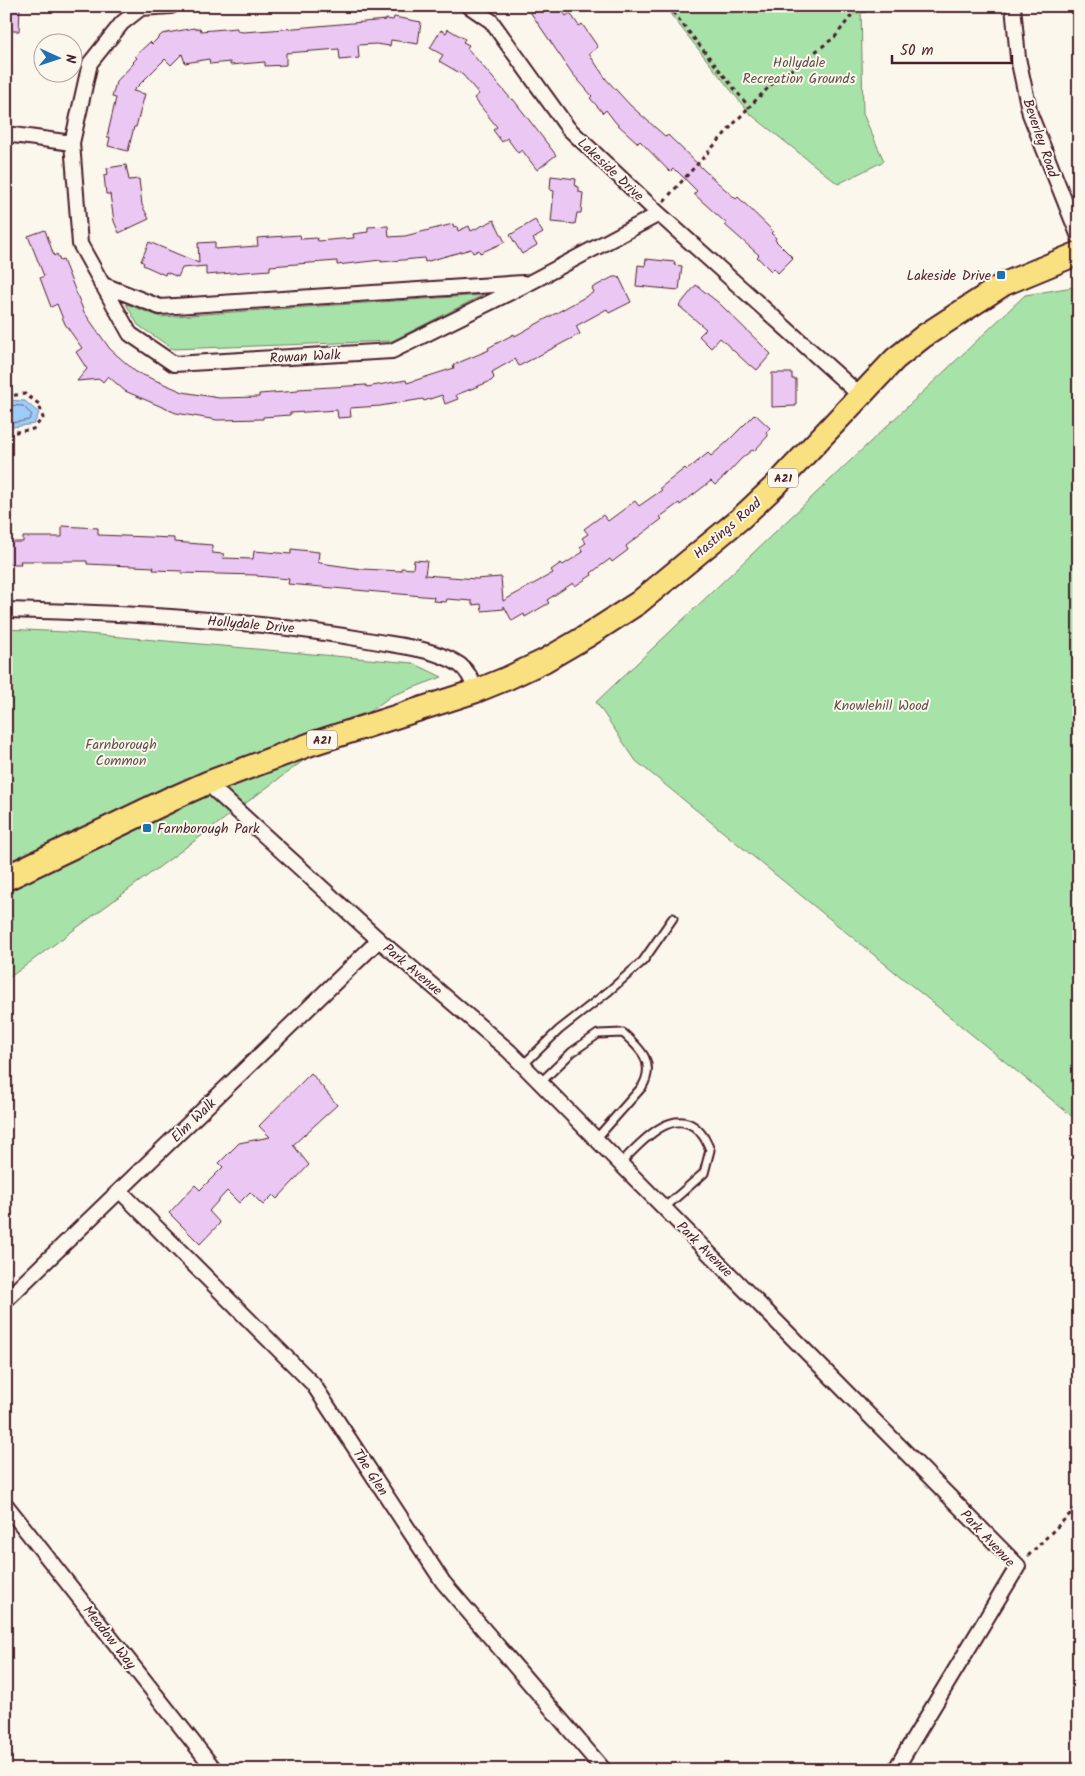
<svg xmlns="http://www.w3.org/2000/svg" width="1085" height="1776" font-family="Kalam,sans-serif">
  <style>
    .green { fill: #a7e2a8; stroke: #78806a }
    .water { fill: #9dccf8; stroke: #7c87a6 }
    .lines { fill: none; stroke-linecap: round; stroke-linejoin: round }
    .shore { stroke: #6b647d; stroke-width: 1 }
    .building { fill: #ebc8f3; stroke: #4a1f2b }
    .service-casing { stroke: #4a1f2b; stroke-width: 11 }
    .minor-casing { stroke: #4a1f2b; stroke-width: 18 }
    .primary-casing { stroke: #4a1f2b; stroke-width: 26 }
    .trunk-casing { stroke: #4a1f2b; stroke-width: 28 }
    .path { stroke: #4a1f2b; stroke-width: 3; stroke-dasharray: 4 4; stroke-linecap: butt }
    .service { stroke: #fbf7ec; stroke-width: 7 }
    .minor { stroke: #fbf7ec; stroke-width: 14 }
    .primary { stroke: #f9e181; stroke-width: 22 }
    .trunk { stroke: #f9e181; stroke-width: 24 }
    .poi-dot { fill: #1f6fb2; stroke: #fbf7ec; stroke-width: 2 }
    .labels { text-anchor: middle; stroke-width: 4; stroke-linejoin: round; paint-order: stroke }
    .shield { fill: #fbf7ec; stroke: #7f6065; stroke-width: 1 }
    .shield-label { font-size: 12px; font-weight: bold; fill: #4a1f2b }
    .park-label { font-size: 14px; fill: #61504a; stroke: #fbf7ec }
    .street-label { font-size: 14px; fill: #4a1f2b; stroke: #fbf7ec }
    .poi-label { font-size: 14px; fill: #4a1f2b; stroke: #fbf7ec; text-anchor: end }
  </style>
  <rect width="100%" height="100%" fill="#fbf7ec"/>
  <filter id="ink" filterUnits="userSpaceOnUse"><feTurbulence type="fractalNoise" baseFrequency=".02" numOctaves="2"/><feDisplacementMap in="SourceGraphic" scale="10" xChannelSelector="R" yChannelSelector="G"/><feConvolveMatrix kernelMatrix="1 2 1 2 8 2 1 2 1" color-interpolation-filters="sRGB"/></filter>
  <g filter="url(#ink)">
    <path class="green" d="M 664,6 L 861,6 L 863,114 L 884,161 L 838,184 L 749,113 Z
      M 1079,286 L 1079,1122 L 636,761 L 596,702 L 1025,295 Z
      M 483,295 L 392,341 L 173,349 L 138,325 L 126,304 L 161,317 Z
      M 6,629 L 65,632 L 413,663 L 442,677 L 391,696 L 6,980 Z"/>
    <path class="water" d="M 6,400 L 25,401 L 39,413 L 34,424 L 6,428 Z"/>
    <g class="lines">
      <path class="shore" d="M 6,405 L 23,406 L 32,415 L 29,420 L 6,424"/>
    </g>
    <path class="building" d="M 6,6 L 20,6 L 19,31 L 6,31 Z
      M 526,6 L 559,6 L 566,16 L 570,13 L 579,26 L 582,24 L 598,47 L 589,54 L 606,79 L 630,105 L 666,137 L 668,135 L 706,172 L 736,199 L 738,197 L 773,231 L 771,233 L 776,238 L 775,240 L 793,258 L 778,273 L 774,268 L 771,271 L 757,257 L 759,255 L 725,225 L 727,224 L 694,194 L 697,191 L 678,172 L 673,169 L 670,172 L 640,141 L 638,143 L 616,123 L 606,110 L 603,113 L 590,98 L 592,96 L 572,73 Z
      M 394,17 L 421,22 L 418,44 L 391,40 L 390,46 L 376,44 L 358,45 L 359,58 L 340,60 L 339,49 L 286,53 L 286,65 L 265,66 L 265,62 L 230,65 L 230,62 L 210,64 L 209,59 L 185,63 L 182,54 L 171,65 L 165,59 L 133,91 L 145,94 L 136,127 L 134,127 L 128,151 L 108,146 L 110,137 L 107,137 L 116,98 L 112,97 L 116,82 L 134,63 L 133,62 L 137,58 L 135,56 L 150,42 L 152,44 L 162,34 L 194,28 L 195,29 L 200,28 L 201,31 L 237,28 L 237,31 L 243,32 L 272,30 L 386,20 L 386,19 L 393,20 Z
      M 448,29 L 465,39 L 463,42 L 469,45 L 467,48 L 512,100 L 513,99 L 556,155 L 537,170 L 522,150 L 518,153 L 507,138 L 502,142 L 493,130 L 497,127 L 474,98 L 479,94 L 463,75 L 439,61 L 443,55 L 430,48 L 441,30 L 446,33 Z
      M 126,165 L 129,180 L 139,179 L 142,205 L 149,219 L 119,233 L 114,221 L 110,194 L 106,194 L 104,175 L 108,174 L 107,168 Z
      M 551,176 L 576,179 L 575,186 L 579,187 L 579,192 L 583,193 L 581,213 L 577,213 L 575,224 L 551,222 L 554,191 L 550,190 Z
      M 494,220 L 505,242 L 480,253 L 479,250 L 473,253 L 471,249 L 425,262 L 424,258 L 381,262 L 381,260 L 337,265 L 337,261 L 270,266 L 270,270 L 206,275 L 206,266 L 182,268 L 178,277 L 166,272 L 165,275 L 143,265 L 144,263 L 141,261 L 149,242 L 199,263 L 198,243 L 215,242 L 215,249 L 258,246 L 257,238 L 300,235 L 301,239 L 317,238 L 318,241 L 354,238 L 353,234 L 368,232 L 368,227 L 388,226 L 389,237 L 405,236 L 453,224 L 454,227 L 457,226 L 458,231 L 469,226 L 471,231 Z
      M 535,220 L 543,233 L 533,239 L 537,245 L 522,254 L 510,235 Z
      M 45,230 L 54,256 L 57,254 L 60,261 L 63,260 L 84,312 L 110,349 L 136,372 L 183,392 L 219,398 L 259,397 L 259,394 L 298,391 L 298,389 L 366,385 L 367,387 L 406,380 L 407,383 L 454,368 L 453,365 L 489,350 L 488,348 L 514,334 L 515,336 L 594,292 L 592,288 L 613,277 L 619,277 L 631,302 L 609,313 L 607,309 L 576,326 L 580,334 L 519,366 L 515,359 L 492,372 L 494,378 L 491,381 L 456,395 L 458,399 L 445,404 L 442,395 L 424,401 L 423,399 L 380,406 L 350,408 L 351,417 L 338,418 L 337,410 L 290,413 L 290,415 L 263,417 L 263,419 L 217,420 L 176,413 L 125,391 L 108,376 L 103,382 L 100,379 L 77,381 L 87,369 L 76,352 L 82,348 L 65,324 L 57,304 L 51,307 L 40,278 L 44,276 L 28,236 Z
      M 646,259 L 675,262 L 674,265 L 682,266 L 679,290 L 636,286 L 638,265 L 645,266 Z
      M 696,285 L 719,303 L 771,354 L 757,370 L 751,365 L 750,366 L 720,338 L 711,348 L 699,336 L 706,329 L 679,306 Z
      M 772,373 L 792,373 L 792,379 L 796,379 L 796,406 L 772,407 Z
      M 755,414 L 770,428 L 766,433 L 768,436 L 754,451 L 752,450 L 741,459 L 726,475 L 715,485 L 711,481 L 680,505 L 679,503 L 660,517 L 662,519 L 626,546 L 628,550 L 612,562 L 610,559 L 591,573 L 592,575 L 575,586 L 573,583 L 547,600 L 549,603 L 525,617 L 524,614 L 512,621 L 504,606 L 504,609 L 482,611 L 481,604 L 472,605 L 472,601 L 447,599 L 446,602 L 433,601 L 434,597 L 288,584 L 289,579 L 257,576 L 257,575 L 181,573 L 182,571 L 153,570 L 154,567 L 87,564 L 87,561 L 20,561 L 21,564 L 8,564 L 8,561 L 6,561 L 6,542 L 23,542 L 23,537 L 62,537 L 62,526 L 98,528 L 98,535 L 174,538 L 174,542 L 212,545 L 212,553 L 224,554 L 223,558 L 253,559 L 254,551 L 291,554 L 291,549 L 319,552 L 318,562 L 320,563 L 362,569 L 401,571 L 401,568 L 413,569 L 414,560 L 427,561 L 425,575 L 476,579 L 501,577 L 503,601 L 553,573 L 551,570 L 561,563 L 563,565 L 583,552 L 580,547 L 586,543 L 582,538 L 588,534 L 584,529 L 603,515 L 608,521 L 635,501 L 639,506 L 662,490 L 660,488 L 685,468 L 687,470 L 708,453 L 711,456 L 727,442 Z
      M 311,1073 L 337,1105 L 293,1145 L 309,1165 L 277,1199 L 273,1195 L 263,1205 L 250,1192 L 239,1203 L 227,1191 L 209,1211 L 220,1223 L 200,1244 L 169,1213 L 195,1185 L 200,1190 L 223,1167 L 219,1163 L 239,1143 L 270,1137 L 259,1126 Z"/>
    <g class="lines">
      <g class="service-casing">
        <path id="service" d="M 523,1065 L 559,1030 L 609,991 L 643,961 L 673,918
          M 540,1083 L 572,1052 L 598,1034 L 623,1033 C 641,1049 656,1063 642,1087 L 596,1139
          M 620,1164 C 639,1144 677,1099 703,1136 C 706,1140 708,1145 710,1150 L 704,1173 L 664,1208"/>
      </g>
      <g class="minor-casing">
        <path id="minor" d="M 469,6 L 491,21 L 568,128 L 659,214 L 861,396
          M 1013,6 L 1018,58 L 1030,114 L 1079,237
          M 6,134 L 72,143 L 90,63 L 122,23 L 141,8 L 171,6
          M 72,143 L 80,244 L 130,334 L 174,364 L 392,351 L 531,282 L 659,214
          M 101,284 L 160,307 L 523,283
          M 6,610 C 129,613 252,619 373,641 C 401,646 436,649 460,665 C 469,672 472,681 476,691
          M 207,783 L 379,940 L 509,1051 L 1018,1566 L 895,1770
          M 120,1191 L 313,1384 L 443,1582 L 604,1770
          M 6,1300 L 379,940
          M 6,1505 L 215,1770"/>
      </g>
      <g class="primary-casing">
        <path id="primary" d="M 171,799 L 207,783 L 311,744 L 476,691 L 508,678 L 544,661 L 587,636 L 638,603 L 741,518 L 778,483 L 895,359 L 924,336 L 1004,284 L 1079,253"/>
      </g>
      <g class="trunk-casing">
        <path id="trunk" d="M 6,878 L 171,799"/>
      </g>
      <path class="path" d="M 668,6 L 749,107 L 772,84 L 835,37 L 854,12 L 854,6
        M 854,12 L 944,6
        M 664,201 L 749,107
        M 6,396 L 25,394 L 39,404 L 43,418 L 33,429 L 6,434
        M 1028,1556 L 1079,1505"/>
      <use href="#service" class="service"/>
      <use href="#minor" class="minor"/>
      <use href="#primary" class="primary"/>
      <use href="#trunk" class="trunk"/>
    </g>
  </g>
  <g class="poi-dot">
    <rect x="996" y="270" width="10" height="10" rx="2.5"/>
    <rect x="142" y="823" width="10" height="10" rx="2.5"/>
  </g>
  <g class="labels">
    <g class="shield">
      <rect x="768" y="468.5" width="30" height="19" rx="4"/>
      <rect x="307" y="730.5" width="30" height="19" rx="4"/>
    </g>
    <g class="shield-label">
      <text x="783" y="482">A21</text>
      <text x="322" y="744">A21</text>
    </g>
    <g class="park-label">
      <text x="799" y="67">Hollydale<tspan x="799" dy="16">Recreation Grounds</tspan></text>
      <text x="881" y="710">Knowlehill Wood</text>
      <text x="121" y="749">Farnborough<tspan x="121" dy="16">Common</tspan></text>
    </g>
    <g class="street-label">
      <text transform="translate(1041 138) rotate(71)" y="5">Beverley Road</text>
      <text transform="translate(611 169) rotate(43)" y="5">Lakeside Drive</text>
      <text transform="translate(305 356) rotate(-3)" y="5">Rowan Walk</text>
      <text transform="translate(727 528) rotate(-41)" y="5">Hastings Road</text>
      <text transform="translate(251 624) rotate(5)" y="5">Hollydale Drive</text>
      <text transform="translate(413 969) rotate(40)" y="5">Park Avenue</text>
      <text transform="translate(193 1120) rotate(-44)" y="5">Elm Walk</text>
      <text transform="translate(705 1249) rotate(45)" y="5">Park Avenue</text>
      <text transform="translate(371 1472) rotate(57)" y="5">The Glen</text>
      <text transform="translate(988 1538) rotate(47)" y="5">Park Avenue</text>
      <text transform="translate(110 1637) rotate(52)" y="5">Meadow Way</text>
    </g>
    <g class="poi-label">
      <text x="991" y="280">Lakeside Drive</text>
      <text x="157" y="833" text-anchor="start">Farnborough Park</text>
    </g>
  </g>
  <rect width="1085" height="1776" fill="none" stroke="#fbf7ec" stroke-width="25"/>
  <rect x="12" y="12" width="1060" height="1751" fill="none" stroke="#4a1f2b" stroke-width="2" filter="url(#ink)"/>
  <g transform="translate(58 58) rotate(93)"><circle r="24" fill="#fbf7ec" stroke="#b4a19f"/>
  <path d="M0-4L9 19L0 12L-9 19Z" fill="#1f6fb2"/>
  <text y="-8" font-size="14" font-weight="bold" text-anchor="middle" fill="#4a1f2b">N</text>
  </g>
  <path d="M892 55v8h120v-8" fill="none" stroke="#4a1f2b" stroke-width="2.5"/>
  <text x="900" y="55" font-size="15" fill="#4a1f2b" stroke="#fbf7ec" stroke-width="4" paint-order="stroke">50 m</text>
</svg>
